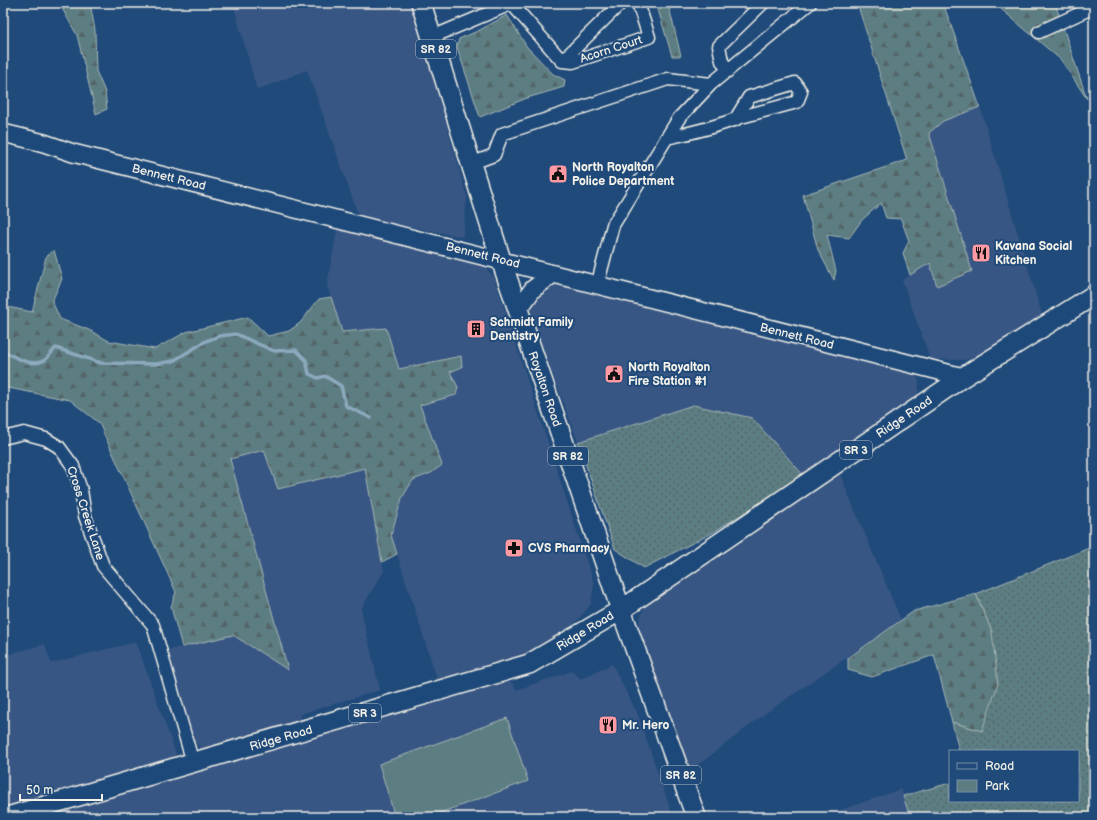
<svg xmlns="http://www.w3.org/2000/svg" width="1097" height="820" font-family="'Balsamiq Sans',sans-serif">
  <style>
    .built { fill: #375784 }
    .green { fill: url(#green-dots); stroke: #a8b7b5 }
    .forest { fill: url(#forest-firs); stroke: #a8b7b5 }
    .pitch { fill: #5c7d82; stroke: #a8b7b5 }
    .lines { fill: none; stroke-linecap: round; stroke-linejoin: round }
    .stream { stroke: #8baabe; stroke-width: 3.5 }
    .street-casing { stroke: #f4f1e8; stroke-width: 15 }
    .secondary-casing { stroke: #f4f1e8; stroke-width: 20 }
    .primary-casing { stroke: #f4f1e8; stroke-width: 22 }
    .street { stroke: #1f4a7a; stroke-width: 12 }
    .secondary { stroke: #1f4a7a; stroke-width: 17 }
    .primary { stroke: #1f4a7a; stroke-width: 19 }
    .labels { text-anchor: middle; stroke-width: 4; stroke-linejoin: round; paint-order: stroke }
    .shield { fill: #1f4a7a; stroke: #b4bfc7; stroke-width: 1 }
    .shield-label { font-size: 11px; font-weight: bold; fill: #f4f1e8 }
    .street-label { font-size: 12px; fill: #f4f1e8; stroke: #1f4a7a }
    .poi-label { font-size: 12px; font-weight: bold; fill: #f4f1e8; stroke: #1f4a7a; text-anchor: start }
  </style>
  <defs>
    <pattern id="green-dots" width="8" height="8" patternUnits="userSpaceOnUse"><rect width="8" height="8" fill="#5c7d82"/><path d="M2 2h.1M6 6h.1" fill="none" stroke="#536567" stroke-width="1.8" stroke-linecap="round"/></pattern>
    <pattern id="forest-firs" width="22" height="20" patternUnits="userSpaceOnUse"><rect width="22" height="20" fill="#5c7d82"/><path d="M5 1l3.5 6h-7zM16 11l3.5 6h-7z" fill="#536567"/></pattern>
  </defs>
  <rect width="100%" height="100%" fill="#1f4a7a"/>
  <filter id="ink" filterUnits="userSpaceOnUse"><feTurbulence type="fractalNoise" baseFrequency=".025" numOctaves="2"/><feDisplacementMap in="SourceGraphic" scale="8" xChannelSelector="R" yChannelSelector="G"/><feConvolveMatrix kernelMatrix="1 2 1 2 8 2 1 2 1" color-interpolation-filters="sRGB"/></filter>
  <g filter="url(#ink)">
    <path class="built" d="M 233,3 L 412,3 L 467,197 L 463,237 L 359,217 L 307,70 L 257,90 Z
      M 980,107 L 1042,315 L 980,355 L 965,360 L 930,359 L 902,280 L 930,263 L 972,271 L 929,133 L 943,121 Z
      M 338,224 L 475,257 L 494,277 L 594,584 L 591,604 L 576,622 L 555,638 L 528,653 L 438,682 L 391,535 L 402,498 L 413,480 L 431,473 L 442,465 L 420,405 L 360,387 L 327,286 Z
      M 566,282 L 887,364 L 917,376 L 919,382 L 918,397 L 804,476 L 752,418 L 693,405 L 578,442 L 531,316 L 531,306 L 547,285 Z
      M 264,450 L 279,489 L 365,468 L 384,571 L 361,609 L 380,690 L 300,714 L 303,724 L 219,750 L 201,750 L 193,739 L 168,650 L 233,635 L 288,670 L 230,459 Z
      M 839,472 L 901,620 L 766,713 L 686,774 L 642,642 L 639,621 L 644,607 L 763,520 Z
      M 136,642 L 177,757 L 175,760 L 3,811 L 3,656 L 45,644 L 51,663 Z
      M 612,664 L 638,715 L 673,817 L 32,817 L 509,681 L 514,685 L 516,690 L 572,671 L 581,679 Z
      M 901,789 L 910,817 L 821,817 Z"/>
    <path class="green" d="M 693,405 L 752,418 L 804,476 L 710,534 L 644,568 L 615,549 L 578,442 Z
      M 1094,546 L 1094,817 L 910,817 L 903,796 L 950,783 L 950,801 L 1078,801 L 1078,751 L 959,751 L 952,722 L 982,731 L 992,632 L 976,594 Z"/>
    <path class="forest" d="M 59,3 L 90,3 L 95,30 L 96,71 L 105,92 L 107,109 L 96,114 L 77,35 Z
      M 656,3 L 668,3 L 681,56 L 672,56 Z
      M 857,3 L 943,3 L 980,107 L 943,121 L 929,133 L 972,271 L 937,286 L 930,263 L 910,275 L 903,253 L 909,241 L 901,219 L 886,218 L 881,203 L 862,220 L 849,238 L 827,235 L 836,271 L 834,280 L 818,250 L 803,195 L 907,160 Z
      M 994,3 L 1055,3 L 1087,99 L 1061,60 Z
      M 507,15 L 527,47 L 553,74 L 565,80 L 564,87 L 527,98 L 480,117 L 457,47 L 459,39 L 480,30 Z
      M 54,250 L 62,279 L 52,301 L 60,319 L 89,330 L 109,341 L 155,349 L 186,332 L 248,317 L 268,336 L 289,331 L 300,323 L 319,299 L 331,297 L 342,332 L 386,328 L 399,369 L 461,356 L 462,367 L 450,372 L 458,387 L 456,395 L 420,405 L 442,465 L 431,473 L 413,480 L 402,498 L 391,535 L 397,554 L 382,562 L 365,468 L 278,489 L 264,450 L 230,459 L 288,670 L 233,635 L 182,647 L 171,607 L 176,592 L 99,423 L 70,400 L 3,387 L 3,306 L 32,312 L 46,257 Z
      M 976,594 L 992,632 L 998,684 L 982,731 L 952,722 L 934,655 L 872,677 L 848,670 L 848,658 L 914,611 Z"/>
    <path class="pitch" d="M 507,718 L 528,781 L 429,817 L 395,817 L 379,764 Z"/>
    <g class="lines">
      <path class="stream" d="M 3,351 C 15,357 32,368 45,360 C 49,357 52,351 56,348 L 101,363 L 156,364 L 173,361 L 206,341 L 219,336 L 236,334 L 274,351 L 296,350 L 306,360 L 309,374 L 318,378 L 325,376 L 341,386 L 346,406 L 371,418"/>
      <g class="street-casing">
        <path id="street" d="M 511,3 L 562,61 L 573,62 L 649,37 L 638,3
          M 1039,32 L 1094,7
          M 432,37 L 513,3
          M 562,61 L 621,3
          M 728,71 L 722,61 L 719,46 L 763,3
          M 666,138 C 692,133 716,127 741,117 L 797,102 L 801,92 L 795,83 L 749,97 L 735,120
          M 470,164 L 494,155 L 502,134 L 668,79 L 711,84
          M 597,286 L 613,225 L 679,118 L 711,84 L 810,3
          M 3,438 L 24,433 L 46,439 L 59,447 L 73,466 L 81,490 L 85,516 L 103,566 L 153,625 L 193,763"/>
      </g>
      <g class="secondary-casing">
        <path id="secondary" d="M 3,133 L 44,143 L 73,153 L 963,377
          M 518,310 L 533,289 L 553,274"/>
      </g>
      <g class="primary-casing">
        <path id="primary" d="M 421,3 L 501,260 L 621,610 L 696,817
          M 7,817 L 529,664 L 621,610 L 963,377 L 1094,295"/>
      </g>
      <use href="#street" class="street"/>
      <use href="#secondary" class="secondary"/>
      <use href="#primary" class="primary"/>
    </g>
  </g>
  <defs>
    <g id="civic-square" transform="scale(1)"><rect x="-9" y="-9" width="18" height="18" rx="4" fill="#ff9aa2" stroke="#1f4a7a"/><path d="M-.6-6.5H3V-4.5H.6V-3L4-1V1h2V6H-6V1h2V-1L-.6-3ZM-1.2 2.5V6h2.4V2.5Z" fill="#111"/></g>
    <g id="restaurant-square" transform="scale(1)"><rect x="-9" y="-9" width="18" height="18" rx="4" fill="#ff9aa2" stroke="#1f4a7a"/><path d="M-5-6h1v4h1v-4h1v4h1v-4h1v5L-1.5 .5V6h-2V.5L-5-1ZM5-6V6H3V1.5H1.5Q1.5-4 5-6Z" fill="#111"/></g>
    <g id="building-square" transform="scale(1)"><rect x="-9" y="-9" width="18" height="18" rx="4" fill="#ff9aa2" stroke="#1f4a7a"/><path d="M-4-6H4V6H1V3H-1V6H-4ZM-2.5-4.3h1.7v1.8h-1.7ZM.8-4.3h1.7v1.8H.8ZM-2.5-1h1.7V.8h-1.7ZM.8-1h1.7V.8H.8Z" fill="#111"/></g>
    <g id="pharmacy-square" transform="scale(1)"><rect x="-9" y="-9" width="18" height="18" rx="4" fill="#ff9aa2" stroke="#1f4a7a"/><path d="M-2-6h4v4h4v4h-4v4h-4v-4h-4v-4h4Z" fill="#111"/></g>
  </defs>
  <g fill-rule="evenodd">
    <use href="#civic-square" x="558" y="174"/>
    <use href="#restaurant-square" x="981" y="253"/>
    <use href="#building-square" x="476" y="329"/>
    <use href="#civic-square" x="614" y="374"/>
    <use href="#pharmacy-square" x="514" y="548"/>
    <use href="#restaurant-square" x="608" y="725"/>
  </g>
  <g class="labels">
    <g class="shield">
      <rect x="416" y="40" width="40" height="18" rx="3"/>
      <rect x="840" y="441" width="32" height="18" rx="3"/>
      <rect x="548" y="447" width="40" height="18" rx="3"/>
      <rect x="349" y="704" width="32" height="18" rx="3"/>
      <rect x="661" y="766" width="40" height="18" rx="3"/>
    </g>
    <g class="shield-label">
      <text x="436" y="53">SR 82</text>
      <text x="856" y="454">SR 3</text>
      <text x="568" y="460">SR 82</text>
      <text x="365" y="717">SR 3</text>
      <text x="681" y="779">SR 82</text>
    </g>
    <g class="street-label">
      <text transform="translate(611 49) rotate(-18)" y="4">Acorn Court</text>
      <text transform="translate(169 177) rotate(14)" y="4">Bennett Road</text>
      <text transform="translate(483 255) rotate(14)" y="4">Bennett Road</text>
      <text transform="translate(797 336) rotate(14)" y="4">Bennett Road</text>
      <text transform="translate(545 389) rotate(71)" y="4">Royalton Road</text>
      <text transform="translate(904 417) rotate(-34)" y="4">Ridge Road</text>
      <text transform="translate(86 513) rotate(72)" y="4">Cross Creek Lane</text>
      <text transform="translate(585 631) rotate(-31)" y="4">Ridge Road</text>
      <text transform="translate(281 738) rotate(-16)" y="4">Ridge Road</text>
    </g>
    <g class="poi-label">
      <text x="572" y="171">North Royalton<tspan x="572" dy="14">Police Department</tspan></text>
      <text x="995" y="250">Kavana Social<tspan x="995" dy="14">Kitchen</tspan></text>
      <text x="490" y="326">Schmidt Family<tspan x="490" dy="14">Dentistry</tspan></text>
      <text x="628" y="371">North Royalton<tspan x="628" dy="14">Fire Station #1</tspan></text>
      <text x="528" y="552">CVS Pharmacy</text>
      <text x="622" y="729">Mr. Hero</text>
    </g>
  </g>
  <rect width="1097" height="820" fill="none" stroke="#1f4a7a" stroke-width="16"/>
  <rect x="8" y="8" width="1081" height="804" fill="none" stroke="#f4f1e8" stroke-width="1.5" filter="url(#ink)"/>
  <rect x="949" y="750" width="130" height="52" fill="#1f4a7a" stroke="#748da6"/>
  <rect x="957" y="763" width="20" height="6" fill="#1f4a7a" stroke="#748da6"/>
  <text x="985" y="770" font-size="12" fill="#f4f1e8">Road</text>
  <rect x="957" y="780" width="20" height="12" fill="#5c7d82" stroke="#748da6"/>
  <text x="985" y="790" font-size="12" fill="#f4f1e8">Park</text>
  <path d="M20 794v6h82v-6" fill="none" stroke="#f4f1e8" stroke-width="2"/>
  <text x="26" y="794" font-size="12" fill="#f4f1e8" stroke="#1f4a7a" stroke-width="3" paint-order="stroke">50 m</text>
</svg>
